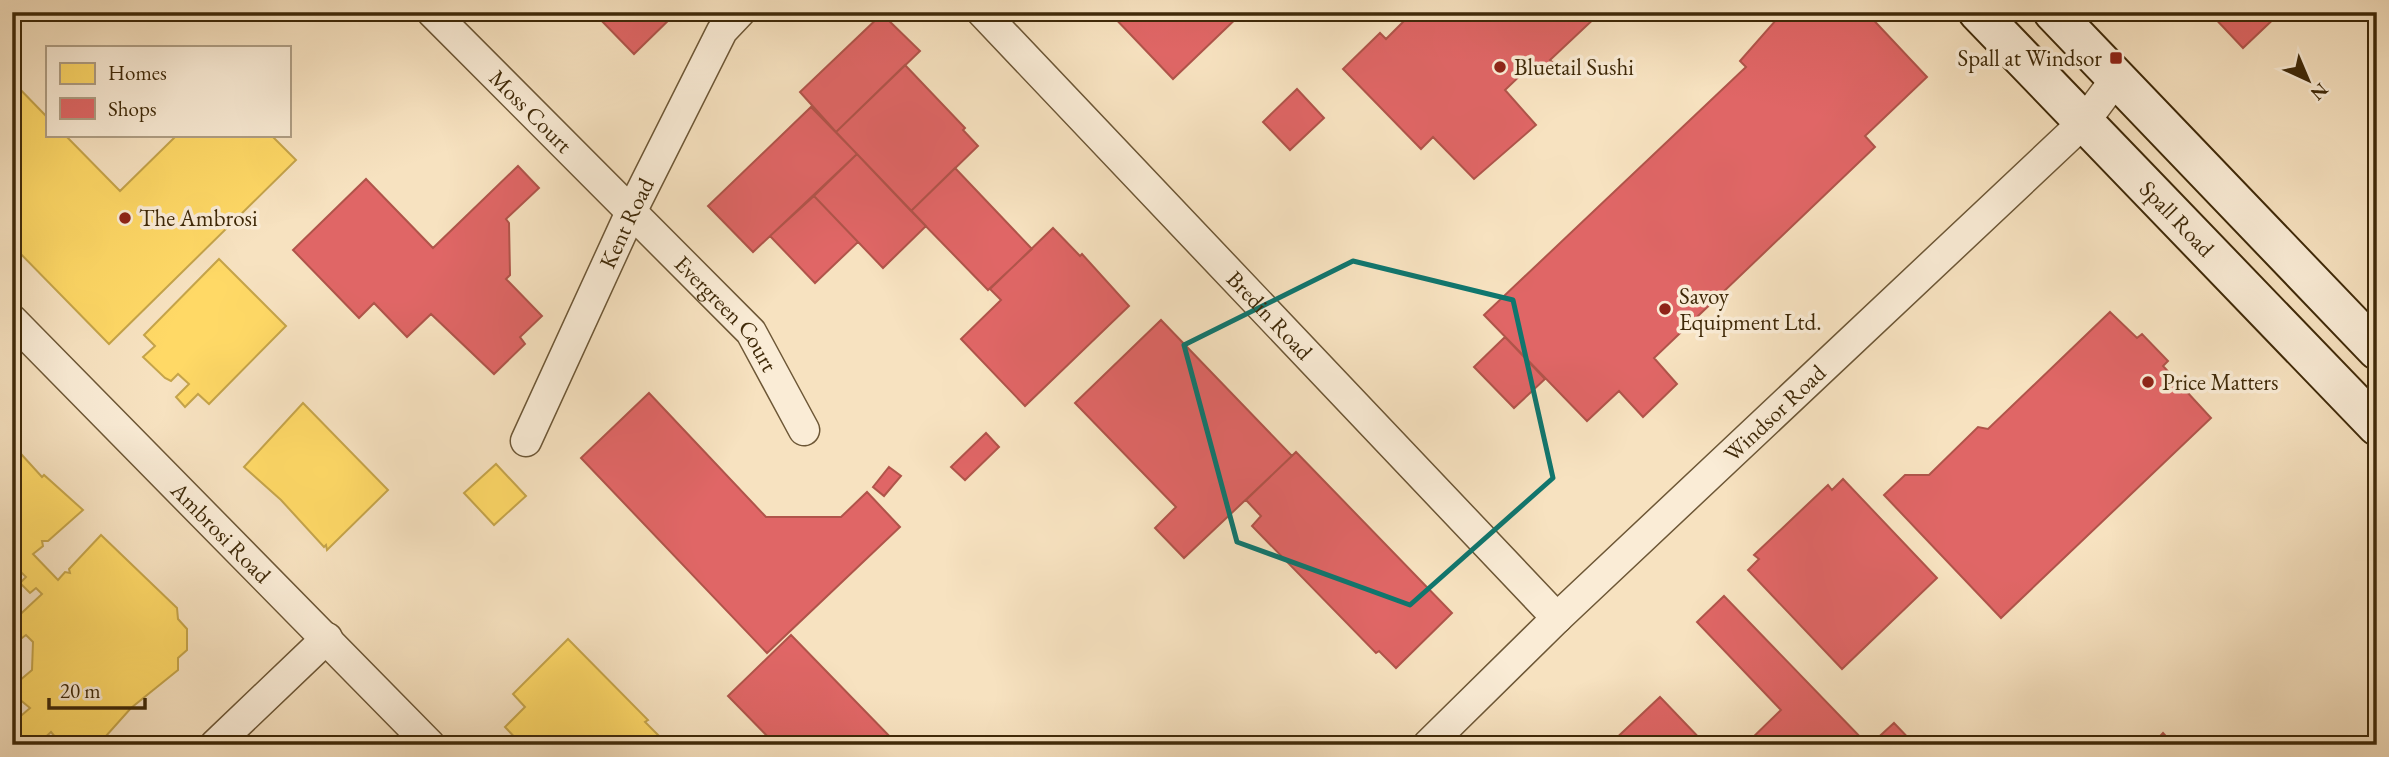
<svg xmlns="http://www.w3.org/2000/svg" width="2389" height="757" font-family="'EB Garamond',serif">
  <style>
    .homes { fill: #ffd966; stroke: #c5a44a; stroke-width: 2 }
    .shops { fill: #e06666; stroke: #b0544a; stroke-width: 2 }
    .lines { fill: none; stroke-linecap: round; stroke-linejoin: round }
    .street-casing { stroke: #6d5736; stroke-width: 33 }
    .secondary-casing { stroke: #3f2908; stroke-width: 42 }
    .street { stroke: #faecd6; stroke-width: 30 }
    .secondary { stroke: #faecd6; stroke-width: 38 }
    .marked { fill: none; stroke: #0f766e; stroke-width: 5; stroke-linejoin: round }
    .poi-dot { fill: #8f2418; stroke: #faecd6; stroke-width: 2.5 }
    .labels { text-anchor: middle; stroke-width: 7; stroke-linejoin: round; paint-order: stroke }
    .poi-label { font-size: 23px; fill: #3f2908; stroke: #faecd6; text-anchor: start }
    .street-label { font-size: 23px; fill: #3f2908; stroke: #faecd6 }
  </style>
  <rect width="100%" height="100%" fill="#f7e2c0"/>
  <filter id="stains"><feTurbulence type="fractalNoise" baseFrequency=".00286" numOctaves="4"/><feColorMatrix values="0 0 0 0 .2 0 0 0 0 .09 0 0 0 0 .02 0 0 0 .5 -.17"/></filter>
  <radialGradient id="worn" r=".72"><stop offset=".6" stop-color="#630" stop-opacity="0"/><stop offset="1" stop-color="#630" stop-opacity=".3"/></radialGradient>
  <path class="homes" d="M 12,81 L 47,117 L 47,135 L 65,135 L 120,191 L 177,135 L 271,135 L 296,160 L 109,344 L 12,245 Z
    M 219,259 L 286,326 L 209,404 L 198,394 L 185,407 L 176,397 L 189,384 L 178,374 L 171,381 L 165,378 L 143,357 L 155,346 L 144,335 Z
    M 303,403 L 388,490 L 327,550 L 326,545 L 324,547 L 281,500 L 244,467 Z
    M 12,444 L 42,477 L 44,475 L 83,510 L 48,541 L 42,541 L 43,546 L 33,554 L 58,580 L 65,572 L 70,573 L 69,569 L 101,535 L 177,608 L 178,619 L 187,629 L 187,650 L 178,658 L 178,670 L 131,708 L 98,745 L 62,745 L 51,732 L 37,745 L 12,745 L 15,730 L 12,727 L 12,705 L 22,715 L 30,708 L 12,693 L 12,687 L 32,670 L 33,642 L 26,635 L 18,641 L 12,634 L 12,622 L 42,594 L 36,588 L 30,593 L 20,583 L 26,577 L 19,570 L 12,576 Z
    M 496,464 L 526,496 L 494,525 L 464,493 Z
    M 568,639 L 648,720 L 645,722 L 665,742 L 663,745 L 522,745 L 505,727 L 525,707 L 513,694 Z"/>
  <path class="shops" d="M 593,12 L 677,12 L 634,54 Z
    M 1109,12 L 1243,12 L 1173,79 Z
    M 1413,12 L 1610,12 L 1605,17 L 1600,13 L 1550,60 L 1555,65 L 1544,75 L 1541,72 L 1538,75 L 1530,66 L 1505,90 L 1536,125 L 1474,179 L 1433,137 L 1421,149 L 1343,69 L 1380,33 L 1386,39 Z
    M 1783,12 L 1866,12 L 1927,77 L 1865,136 L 1875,147 L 1654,358 L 1677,384 L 1643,417 L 1619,391 L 1587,421 L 1484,315 L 1746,67 L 1740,61 Z
    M 2209,12 L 2281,12 L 2243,48 Z
    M 882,14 L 920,51 L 836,132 L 800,92 Z
    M 905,65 L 965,128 L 963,130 L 978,146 L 911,211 L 836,132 Z
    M 1297,89 L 1324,118 L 1290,150 L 1263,122 Z
    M 811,107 L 857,154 L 753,252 L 708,206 Z
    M 857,154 L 926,226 L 883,268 L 814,196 Z
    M 518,166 L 539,188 L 506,219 L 509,223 L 510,275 L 506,279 L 542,316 L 520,337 L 525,344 L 494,374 L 431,314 L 407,337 L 374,303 L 359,318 L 293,250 L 366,179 L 433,248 Z
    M 955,168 L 1032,249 L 988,290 L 911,211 Z
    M 814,196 L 858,242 L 815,283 L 770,236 Z
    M 1053,228 L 1080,256 L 1082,254 L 1129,306 L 1025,406 L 961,339 L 1001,300 L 990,289 Z
    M 2110,312 L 2137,338 L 2142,334 L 2168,361 L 2163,366 L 2211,418 L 2001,618 L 1884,495 L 1905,475 L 1929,475 L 1978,427 L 1988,429 Z
    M 1161,320 L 1292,456 L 1184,558 L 1155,528 L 1176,507 L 1075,403 Z
    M 1505,337 L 1545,379 L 1514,408 L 1474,367 Z
    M 649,393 L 766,517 L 841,517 L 867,492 L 900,527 L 767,653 L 581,458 Z
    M 986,433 L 999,447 L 965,480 L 951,467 Z
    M 1296,452 L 1452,613 L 1396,668 L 1379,651 L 1376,653 L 1252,526 L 1261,516 L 1246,500 Z
    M 889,467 L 901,476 L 884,496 L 873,487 Z
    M 1843,479 L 1937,578 L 1842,669 L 1748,570 L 1759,559 L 1754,555 L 1828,485 L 1832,490 Z
    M 1724,596 L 1866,743 L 1864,745 L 1745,745 L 1781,710 L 1697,622 Z
    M 791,635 L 898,745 L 776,745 L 728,696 Z
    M 1660,697 L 1706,745 L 1609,745 Z
    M 1894,723 L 1915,745 L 1870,745 Z
    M 2163,733 L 2174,745 L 2152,745 Z"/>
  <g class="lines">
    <g class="street-casing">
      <g id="street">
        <path id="s1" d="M 432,12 L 751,332 L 804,430"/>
        <path id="s2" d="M 982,12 L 1557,618"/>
        <path id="s3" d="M 12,320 L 430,745"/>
        <path id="s4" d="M 526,441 L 631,212 L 722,31 L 740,12"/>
        <path d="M 215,745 L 327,638"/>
        <path id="s5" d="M 1428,745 L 1557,618 L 2084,122 L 2116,79"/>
      </g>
    </g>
    <g class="secondary-casing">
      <g id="secondary">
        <path id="s6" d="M 1978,12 L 2377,426"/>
        <path d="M 2053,12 L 2377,350"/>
      </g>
    </g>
    <use href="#street" class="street"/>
    <use href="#secondary" class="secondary"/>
  </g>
  <path class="marked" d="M 1353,261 L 1513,300 L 1553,478 L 1410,605 L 1237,542 L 1184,345 Z"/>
  <g class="poi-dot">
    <rect x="2109" y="51" width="14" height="14" rx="3.5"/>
    <circle cx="1500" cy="67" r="7"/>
    <circle cx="125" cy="218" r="7"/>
    <circle cx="1665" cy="309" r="7"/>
    <circle cx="2148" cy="382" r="7"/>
  </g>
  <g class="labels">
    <g class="poi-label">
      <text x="2102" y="66" text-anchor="end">Spall at Windsor</text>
      <text x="1514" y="75">Bluetail Sushi</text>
      <text x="139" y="226">The Ambrosi</text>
      <text x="1679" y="304">Savoy<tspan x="1679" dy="26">Equipment Ltd.</tspan></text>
      <text x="2162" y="390">Price Matters</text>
    </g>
    <g class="street-label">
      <text dy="8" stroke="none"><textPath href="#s1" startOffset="140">Moss Court</textPath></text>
      <text dy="8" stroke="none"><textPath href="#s6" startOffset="287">Spall Road</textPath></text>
      <text dy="8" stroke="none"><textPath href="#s4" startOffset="240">Kent Road</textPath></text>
      <text dy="8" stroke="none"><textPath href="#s2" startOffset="418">Bredin Road</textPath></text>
      <text dy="8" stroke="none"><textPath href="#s1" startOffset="422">Evergreen Court</textPath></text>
      <text dy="8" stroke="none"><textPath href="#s5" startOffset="480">Windsor Road</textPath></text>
      <text dy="8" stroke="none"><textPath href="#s3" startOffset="298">Ambrosi Road</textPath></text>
    </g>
  </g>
  <rect width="2389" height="757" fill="none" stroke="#f7e2c0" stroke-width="42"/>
  <rect x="14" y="14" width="2361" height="729" fill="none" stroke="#3f2908" stroke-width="3.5"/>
  <rect x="21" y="21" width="2347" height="715" fill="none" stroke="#3f2908" stroke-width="2"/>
  <rect x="46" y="46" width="245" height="91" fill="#faecd6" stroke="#af9e84" stroke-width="2"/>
  <rect x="60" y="63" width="35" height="21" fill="#ffd966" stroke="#af9e84" stroke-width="2"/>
  <text x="108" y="80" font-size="21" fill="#3f2908">Homes</text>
  <rect x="60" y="98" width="35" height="21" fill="#e06666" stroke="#af9e84" stroke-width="2"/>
  <text x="108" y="116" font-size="21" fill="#3f2908">Shops</text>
  <g transform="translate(2308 80) rotate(136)" stroke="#faecd6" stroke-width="5" paint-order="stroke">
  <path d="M0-5L12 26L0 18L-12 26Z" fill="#3f2908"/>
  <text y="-10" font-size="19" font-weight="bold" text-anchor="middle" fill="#3f2908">N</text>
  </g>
  <path d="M49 698v10h96v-10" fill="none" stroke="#3f2908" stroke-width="3.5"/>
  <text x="60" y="698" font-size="21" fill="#3f2908" stroke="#faecd6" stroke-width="5" paint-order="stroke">20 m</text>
  <rect width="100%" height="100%" filter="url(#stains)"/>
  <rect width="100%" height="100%" fill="url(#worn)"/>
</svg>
